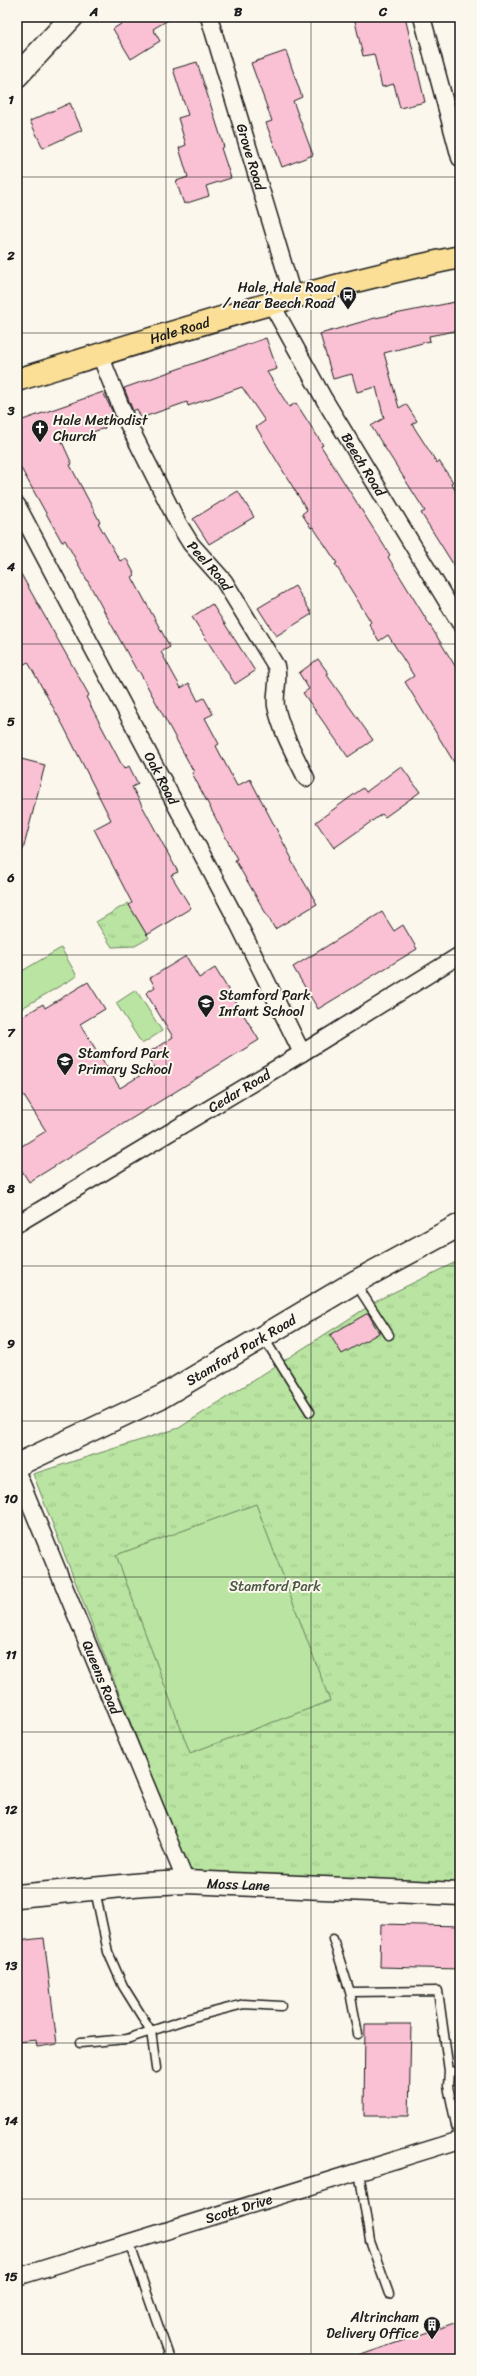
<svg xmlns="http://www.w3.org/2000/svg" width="477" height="2376" font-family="Sriracha,sans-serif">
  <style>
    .park { fill: url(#park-tufts); stroke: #6a805e }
    .pitch { fill: #b9e4a1; stroke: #6a805e }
    .building { fill: #fac1d5; stroke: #1c1c1c }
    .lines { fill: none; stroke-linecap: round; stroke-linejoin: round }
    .lane-casing { stroke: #1c1c1c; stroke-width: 11 }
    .street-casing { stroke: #1c1c1c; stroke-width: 19 }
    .secondary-casing { stroke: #1c1c1c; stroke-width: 25 }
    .primary-casing { stroke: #1c1c1c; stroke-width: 25 }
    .lane { stroke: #fbf7ec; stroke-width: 8 }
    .street { stroke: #fbf7ec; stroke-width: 16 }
    .secondary { stroke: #fbf7ec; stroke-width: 22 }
    .primary { stroke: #fbdf96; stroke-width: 22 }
    .grid { fill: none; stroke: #1c1c1c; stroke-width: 1; stroke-opacity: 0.55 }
    .labels { text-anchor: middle; stroke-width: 4; stroke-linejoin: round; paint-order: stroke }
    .street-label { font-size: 14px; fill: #1c1c1c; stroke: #fbf7ec }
    .poi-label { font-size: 14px; fill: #1c1c1c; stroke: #fbf7ec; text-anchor: start }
    .park-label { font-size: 14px; fill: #4b5844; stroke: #fbf7ec }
    .neatline { fill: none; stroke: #1c1c1c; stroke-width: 1.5 }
    .grid-label { font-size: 13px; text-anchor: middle; font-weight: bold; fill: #1c1c1c }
  </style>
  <defs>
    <pattern id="park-tufts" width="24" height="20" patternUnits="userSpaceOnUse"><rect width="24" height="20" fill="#b9e4a1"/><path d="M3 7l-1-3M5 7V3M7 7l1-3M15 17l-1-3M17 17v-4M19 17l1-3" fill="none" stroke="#9ec38a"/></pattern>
  </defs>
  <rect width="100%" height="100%" fill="#fbf7ec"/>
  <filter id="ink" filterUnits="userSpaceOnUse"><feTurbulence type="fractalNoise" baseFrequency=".025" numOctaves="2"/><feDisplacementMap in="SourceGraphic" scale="8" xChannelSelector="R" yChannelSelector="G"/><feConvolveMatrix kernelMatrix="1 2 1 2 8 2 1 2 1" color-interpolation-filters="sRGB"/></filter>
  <g filter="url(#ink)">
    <path class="park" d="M 128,903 L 149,938 L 135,946 L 112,947 L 96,922 Z
      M 460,1260 L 460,1884 L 189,1872 L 33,1474 L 179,1428 L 380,1299 Z"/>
    <path class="pitch" d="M 61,948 L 77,976 L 17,1011 L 17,974 Z
      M 136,990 L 162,1031 L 142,1044 L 116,1003 Z
      M 256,1504 L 330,1701 L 190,1753 L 116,1555 Z"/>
    <path class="building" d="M 132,17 L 173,17 L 153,29 L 160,41 L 131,59 L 113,29 Z
      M 354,17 L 405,17 L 425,102 L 400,108 L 394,84 L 382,87 L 374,54 L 363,56 Z
      M 286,51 L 302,97 L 293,101 L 313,155 L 282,167 L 266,123 L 272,121 L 251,63 Z
      M 197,62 L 224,147 L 221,148 L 231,178 L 206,186 L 209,196 L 184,204 L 176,181 L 188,177 L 179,148 L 186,145 L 178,118 L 188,115 L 173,69 Z
      M 70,103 L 82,130 L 43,148 L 30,121 Z
      M 460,301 L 460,330 L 429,336 L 430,341 L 384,353 L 399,408 L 406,404 L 417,421 L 412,424 L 437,463 L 439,461 L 453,482 L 451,483 L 460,498 L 460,575 L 421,513 L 425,511 L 371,426 L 384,418 L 376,387 L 357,392 L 352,374 L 333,379 L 320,334 L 375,318 Z
      M 266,338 L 277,369 L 267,372 L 289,407 L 296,403 L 323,445 L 321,446 L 390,555 L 388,557 L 460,674 L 460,772 L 405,682 L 414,676 L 388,635 L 379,641 L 369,624 L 371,622 L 335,564 L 337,563 L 313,527 L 311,528 L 302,514 L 307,510 L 256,427 L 265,421 L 242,387 L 188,406 L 187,402 L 141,418 L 137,409 L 133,411 L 124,388 Z
      M 103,392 L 115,417 L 103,422 L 105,428 L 62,442 L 72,464 L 70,465 L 100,522 L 98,523 L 120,561 L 126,558 L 135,575 L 132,577 L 170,647 L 161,652 L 181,688 L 189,683 L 198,701 L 204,698 L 213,714 L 205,718 L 219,744 L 216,746 L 237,786 L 250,779 L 292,859 L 291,860 L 317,904 L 275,929 L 235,860 L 237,859 L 192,773 L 194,772 L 139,671 L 137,671 L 65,540 L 62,542 L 17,461 L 17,422 Z
      M 238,491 L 254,517 L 209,544 L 193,519 Z
      M 17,567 L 89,695 L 86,697 L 124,769 L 129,766 L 138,784 L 132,787 L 178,872 L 171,875 L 191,908 L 147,935 L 129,905 L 132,903 L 94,829 L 111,820 L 64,727 L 28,662 L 17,668 Z
      M 295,586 L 312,614 L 276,636 L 258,608 Z
      M 212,604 L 255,671 L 235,684 L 192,617 Z
      M 318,659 L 329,674 L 327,675 L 373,740 L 348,757 L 303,693 L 309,689 L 299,673 Z
      M 17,758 L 45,765 L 23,850 L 17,849 Z
      M 401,766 L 420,792 L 385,817 L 382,814 L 334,848 L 316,822 L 363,788 L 366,792 Z
      M 382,912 L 394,931 L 403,925 L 417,949 L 318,1009 L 293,967 Z
      M 186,956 L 199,978 L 215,968 L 259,1040 L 29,1182 L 17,1163 L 17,1149 L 46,1131 L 17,1085 L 17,1020 L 43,1004 L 45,1008 L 88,982 L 105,1009 L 80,1024 L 120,1088 L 154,1067 L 146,1054 L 173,1037 L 146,993 L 155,987 L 150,978 Z
      M 368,1313 L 379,1333 L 342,1354 L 330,1335 Z
      M 381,1924 L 460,1926 L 460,1969 L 380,1967 Z
      M 44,1938 L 57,2044 L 37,2047 L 36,2040 L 17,2042 L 17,1941 Z
      M 365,2024 L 411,2024 L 409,2116 L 364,2116 Z
      M 460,2321 L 460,2359 L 358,2359 L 358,2356 Z"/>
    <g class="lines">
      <g class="lane-casing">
        <path id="lane" d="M 356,1284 L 389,1335
          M 264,1338 L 310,1412
          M 95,1890 L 108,1952 L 123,1986 L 151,2031 L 156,2068
          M 333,1939 L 350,1992 L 358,2034
          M 350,1992 L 438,1991 L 449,2071 L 448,2086 L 459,2140
          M 80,2043 L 127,2039 L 190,2018 L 244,2004 L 281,2006
          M 449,2071 L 460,2072
          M 359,2171 L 370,2241 L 389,2294
          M 129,2242 L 170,2359"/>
      </g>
      <g class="street-casing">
        <g id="street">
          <path id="s1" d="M 209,17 L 293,296"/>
          <path d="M 422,17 L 460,158"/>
          <path id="s2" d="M 271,303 L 324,399 L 460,623"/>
          <path id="s3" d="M 100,355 L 127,422 L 178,523 L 191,544 L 224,581 L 276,666 C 280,680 274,693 276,706 C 281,731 295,755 306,778"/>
          <path id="s4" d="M 17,505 L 233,913 L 302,1053"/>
          <path id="s5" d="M 17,1224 L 302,1053 L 460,955"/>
          <path id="s6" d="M 17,1472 L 186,1882"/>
          <path id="s7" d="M 17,2277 L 460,2140"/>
        </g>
      </g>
      <g class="secondary-casing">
        <g id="secondary">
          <path d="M 17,76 L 72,17"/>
          <path id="s8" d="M 17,1465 L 163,1396 L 355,1282 L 460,1225"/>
          <path id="s9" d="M 17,1896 L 144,1884 L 186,1882 L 460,1894"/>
        </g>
      </g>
      <g class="primary-casing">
        <g id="primary">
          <path id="s10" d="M 17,380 C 164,335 309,288 460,257"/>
        </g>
      </g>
      <use href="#lane" class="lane"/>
      <use href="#street" class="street"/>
      <use href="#secondary" class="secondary"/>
      <use href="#primary" class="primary"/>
    </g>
  </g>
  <path class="grid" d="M 166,17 L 166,2359M 311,17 L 311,2359M 17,177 L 460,177M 17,333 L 460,333M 17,488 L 460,488M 17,644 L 460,644M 17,799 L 460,799M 17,955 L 460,955M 17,1110 L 460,1110M 17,1266 L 460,1266M 17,1421 L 460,1421M 17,1577 L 460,1577M 17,1732 L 460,1732M 17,1888 L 460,1888M 17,2043 L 460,2043M 17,2199 L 460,2199"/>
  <defs>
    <g id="bus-pin" transform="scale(0.9)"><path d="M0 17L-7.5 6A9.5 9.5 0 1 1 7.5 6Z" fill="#1c1c1c" stroke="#fbf7ec"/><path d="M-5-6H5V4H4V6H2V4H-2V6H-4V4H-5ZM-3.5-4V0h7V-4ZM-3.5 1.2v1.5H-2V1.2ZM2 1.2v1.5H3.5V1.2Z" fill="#fff"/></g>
    <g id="church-pin" transform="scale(0.9)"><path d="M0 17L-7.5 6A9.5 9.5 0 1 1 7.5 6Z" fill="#1c1c1c" stroke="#fbf7ec"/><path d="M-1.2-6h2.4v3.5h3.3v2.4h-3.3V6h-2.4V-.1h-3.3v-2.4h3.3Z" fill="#fff"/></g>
    <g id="school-pin" transform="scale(0.9)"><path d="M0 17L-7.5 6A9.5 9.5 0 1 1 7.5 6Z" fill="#1c1c1c" stroke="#fbf7ec"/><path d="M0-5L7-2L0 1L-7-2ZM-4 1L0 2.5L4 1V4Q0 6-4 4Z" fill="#fff"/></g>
    <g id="building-pin" transform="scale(0.9)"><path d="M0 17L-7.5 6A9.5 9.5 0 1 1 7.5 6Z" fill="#1c1c1c" stroke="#fbf7ec"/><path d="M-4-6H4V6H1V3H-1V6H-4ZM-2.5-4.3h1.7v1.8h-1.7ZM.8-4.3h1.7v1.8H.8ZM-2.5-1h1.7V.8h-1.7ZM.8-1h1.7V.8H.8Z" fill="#fff"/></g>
  </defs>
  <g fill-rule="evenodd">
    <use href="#bus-pin" x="348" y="295"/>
    <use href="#church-pin" x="40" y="428"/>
    <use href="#school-pin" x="206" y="1003"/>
    <use href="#school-pin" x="65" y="1061"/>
    <use href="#building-pin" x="432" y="2325"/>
  </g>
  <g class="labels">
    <g class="street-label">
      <text dy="5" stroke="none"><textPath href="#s1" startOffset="146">Grove Road</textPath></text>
      <text dy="5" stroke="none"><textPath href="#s10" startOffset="170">Hale Road</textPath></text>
      <text dy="5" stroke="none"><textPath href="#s2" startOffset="186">Beech Road</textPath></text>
      <text dy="5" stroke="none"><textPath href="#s3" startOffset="239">Peel Road</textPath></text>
      <text dy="5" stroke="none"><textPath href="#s4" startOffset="309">Oak Road</textPath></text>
      <text dy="5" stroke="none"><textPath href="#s5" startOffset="259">Cedar Road</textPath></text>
      <text dy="5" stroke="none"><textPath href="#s8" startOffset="252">Stamford Park Road</textPath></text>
      <text dy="5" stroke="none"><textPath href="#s6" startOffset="222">Queens Road</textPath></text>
      <text dy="5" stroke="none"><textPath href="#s9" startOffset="222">Moss Lane</textPath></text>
      <text dy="5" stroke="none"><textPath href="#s7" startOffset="232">Scott Drive</textPath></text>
    </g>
    <g class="poi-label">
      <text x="335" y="292" text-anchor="end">Hale, Hale Road<tspan x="335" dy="16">/ near Beech Road</tspan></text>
      <text x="53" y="425">Hale Methodist<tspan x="53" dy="16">Church</tspan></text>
      <text x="219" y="1000">Stamford Park<tspan x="219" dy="16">Infant School</tspan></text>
      <text x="78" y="1058">Stamford Park<tspan x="78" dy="16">Primary School</tspan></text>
      <text x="419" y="2322" text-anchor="end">Altrincham<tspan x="419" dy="16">Delivery Office</tspan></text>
    </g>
    <g class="park-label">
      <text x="275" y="1591">Stamford Park</text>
    </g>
  </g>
  <rect width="477" height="2376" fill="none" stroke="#fbf7ec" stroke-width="44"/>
  <rect x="22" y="22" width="433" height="2332" class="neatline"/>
  <g class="grid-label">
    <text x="94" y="16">A</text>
    <text x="238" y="16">B</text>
    <text x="383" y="16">C</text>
    <text x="11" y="104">1</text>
    <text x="11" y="260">2</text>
    <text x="11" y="415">3</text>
    <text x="11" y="571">4</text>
    <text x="11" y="726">5</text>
    <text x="11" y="882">6</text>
    <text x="11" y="1037">7</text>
    <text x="11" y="1193">8</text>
    <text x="11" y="1348">9</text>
    <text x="11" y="1503">10</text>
    <text x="11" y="1659">11</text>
    <text x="11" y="1814">12</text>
    <text x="11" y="1970">13</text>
    <text x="11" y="2125">14</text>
    <text x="11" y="2281">15</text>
  </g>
</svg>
